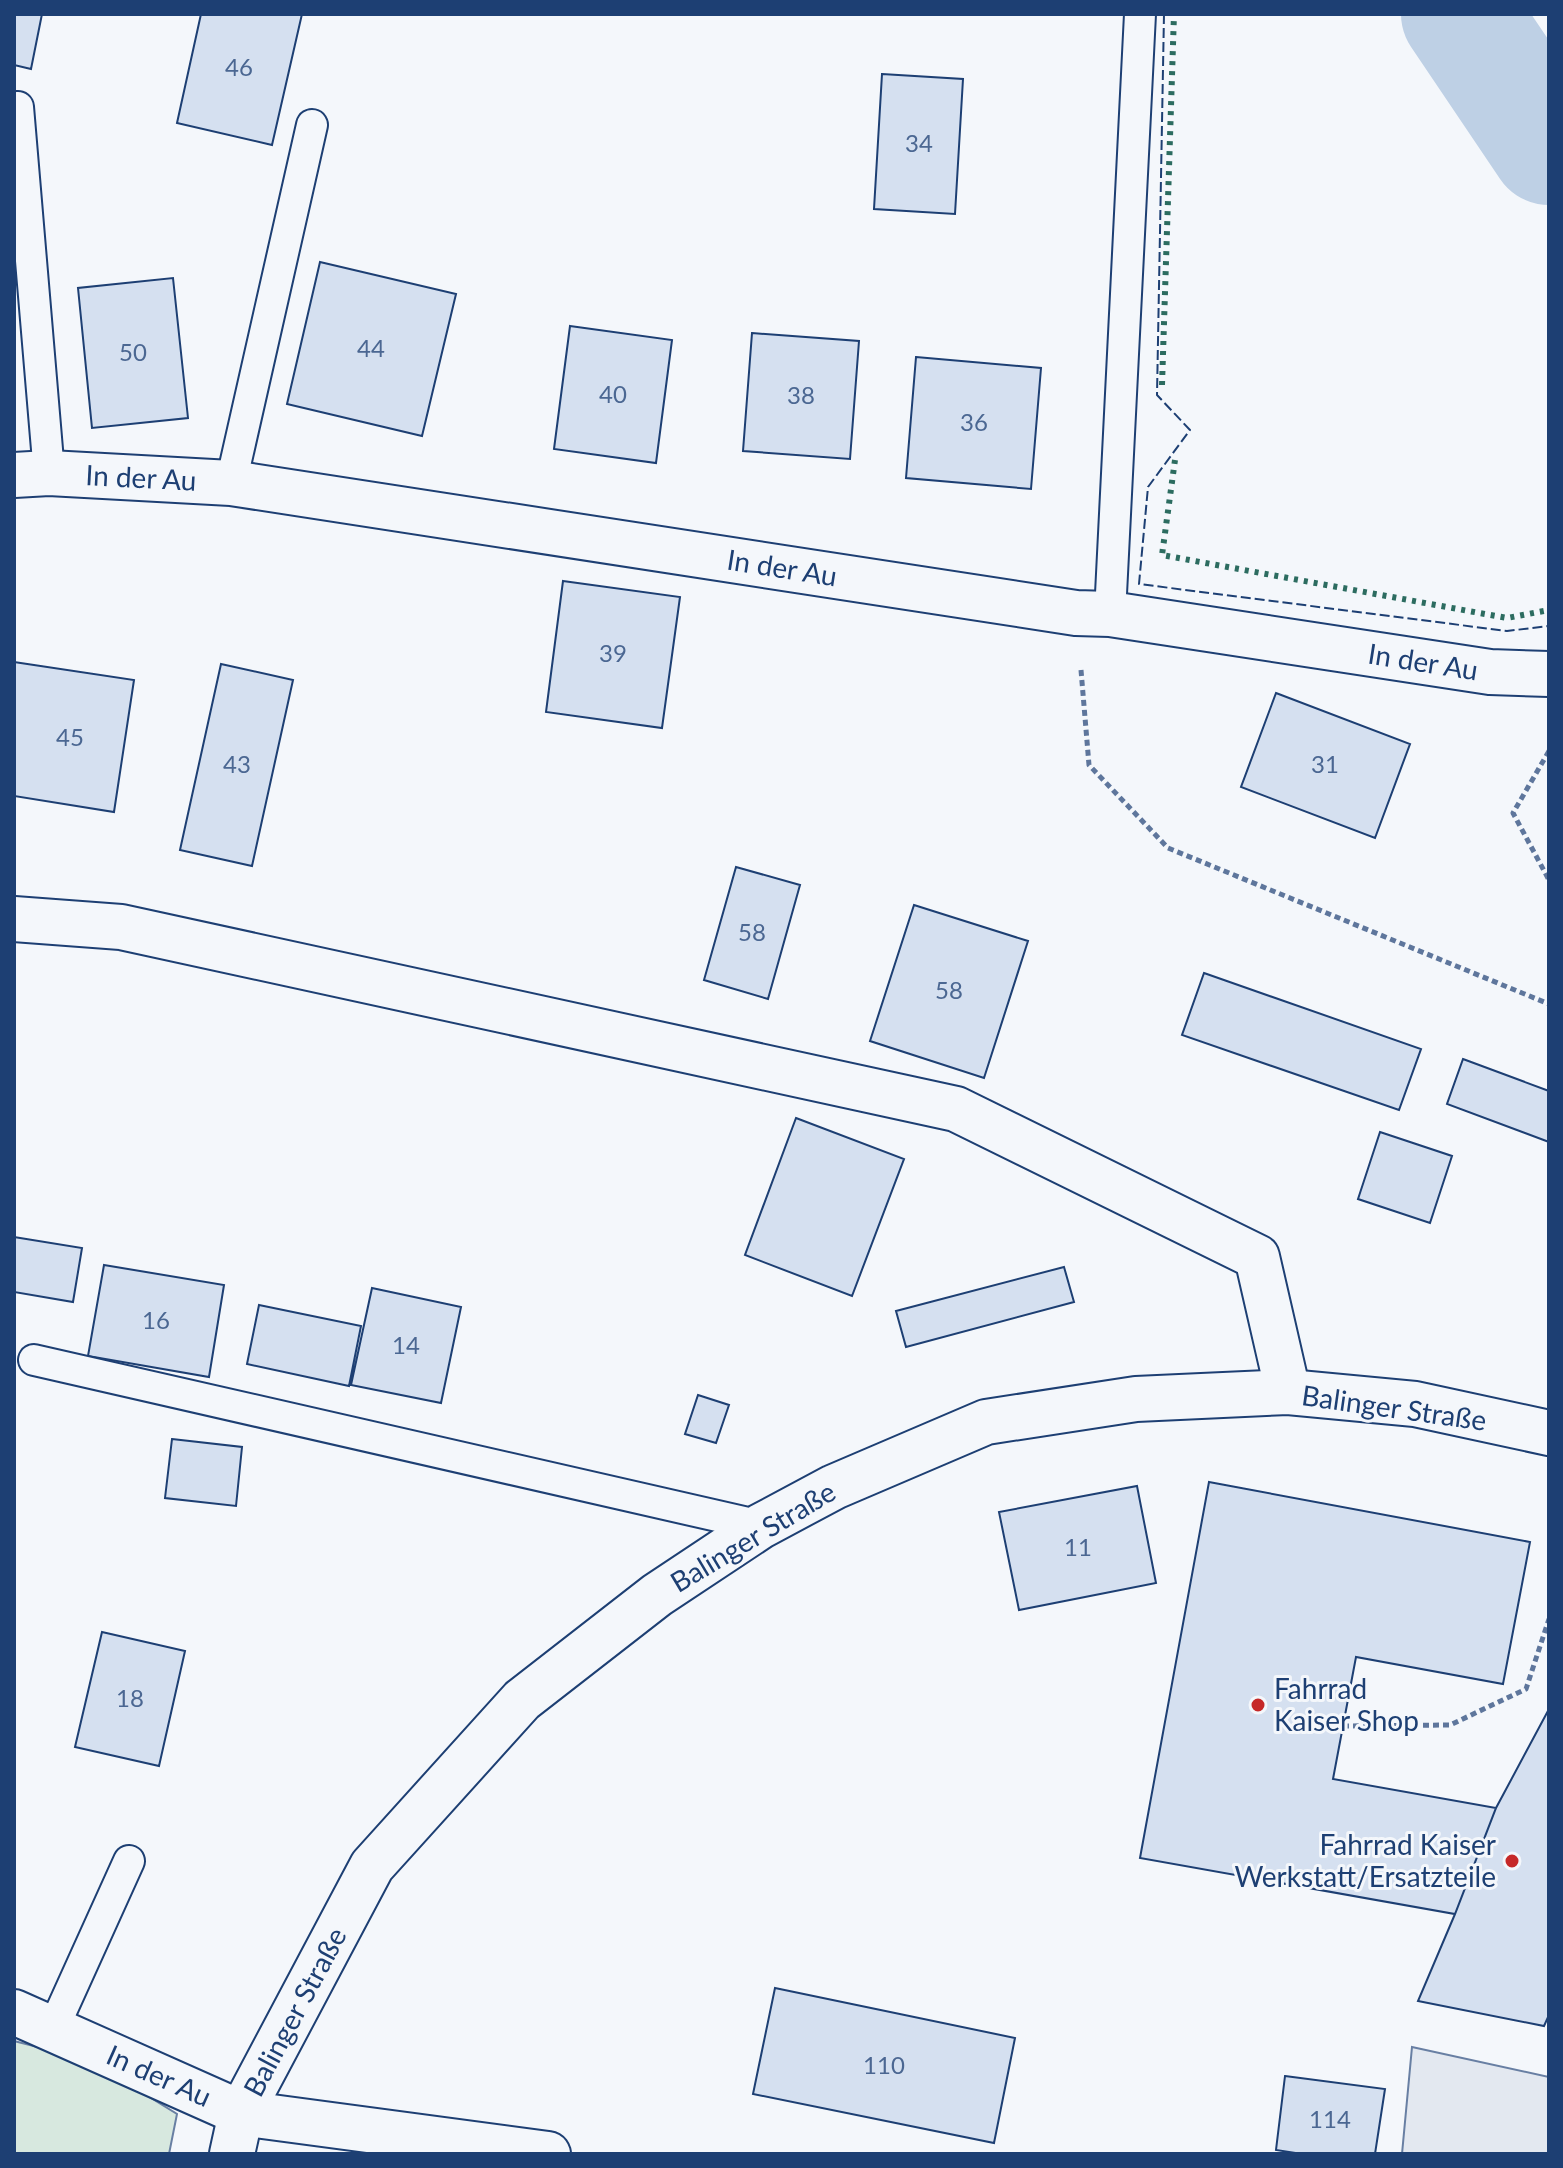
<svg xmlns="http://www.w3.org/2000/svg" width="1563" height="2168" font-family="Lato,sans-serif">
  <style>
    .green { fill: #d7e8df; stroke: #687fa3; stroke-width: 2 }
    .parking { fill: #e3e8f0; stroke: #687fa3; stroke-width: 2 }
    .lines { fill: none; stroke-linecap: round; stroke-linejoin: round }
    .river { stroke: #bed0e5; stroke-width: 118 }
    .building { fill: #d5e0f0; stroke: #1d3f73; stroke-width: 2 }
    .service-casing { stroke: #1d3f73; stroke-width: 34 }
    .minor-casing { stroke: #1d3f73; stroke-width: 48 }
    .secondary-casing { stroke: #1d3f73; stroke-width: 48 }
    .path { stroke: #5e769c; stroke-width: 5; stroke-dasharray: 6 4; stroke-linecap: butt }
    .service { stroke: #f4f7fb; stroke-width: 30 }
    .minor { stroke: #f4f7fb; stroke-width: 44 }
    .secondary { stroke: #f4f7fb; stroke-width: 44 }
    .hedge { stroke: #2c6c60; stroke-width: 6; stroke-dasharray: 4 6; stroke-linecap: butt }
    .fence { stroke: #1d3f73; stroke-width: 2; stroke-dasharray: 10 4; stroke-linecap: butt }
    .poi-dot { fill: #c62828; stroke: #f4f7fb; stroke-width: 3 }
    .labels { text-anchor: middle; stroke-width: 6; stroke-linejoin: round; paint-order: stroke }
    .number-label { font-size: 24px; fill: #4b6792 }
    .street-label { font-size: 28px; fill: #1d3f73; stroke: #f4f7fb }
    .poi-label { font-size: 28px; fill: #1d3f73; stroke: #f4f7fb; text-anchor: start }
  </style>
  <rect width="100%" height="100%" fill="#f4f7fb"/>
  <path class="green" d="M 14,2041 L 89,2060 L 177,2114 L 169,2154 L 14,2154 Z"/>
  <path class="parking" d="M 1412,2047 L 1549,2077 L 1549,2154 L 1402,2154 Z"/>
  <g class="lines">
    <path class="river" d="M 1460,14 L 1549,146"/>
  </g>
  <path class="building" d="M 14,14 L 42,14 L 31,69 L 14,65 Z
    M 201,14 L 302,14 L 272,145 L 177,123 Z
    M 882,74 L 963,79 L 955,214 L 874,209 Z
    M 320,262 L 456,294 L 422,436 L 287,404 Z
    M 173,278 L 188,418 L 92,428 L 78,288 Z
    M 570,326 L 672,340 L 656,463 L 554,449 Z
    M 752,333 L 859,341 L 850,459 L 743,451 Z
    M 916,357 L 1041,368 L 1031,489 L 906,478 Z
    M 563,581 L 680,597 L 662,728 L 546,712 Z
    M 14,662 L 134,680 L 114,812 L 14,796 Z
    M 221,664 L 293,680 L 252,866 L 180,850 Z
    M 1276,693 L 1410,744 L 1375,838 L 1241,787 Z
    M 736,867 L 800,885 L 768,999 L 704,980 Z
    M 914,905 L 1028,941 L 984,1078 L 870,1041 Z
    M 1204,973 L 1421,1049 L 1399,1110 L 1182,1035 Z
    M 1463,1059 L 1549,1091 L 1549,1142 L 1447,1104 Z
    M 796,1118 L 904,1159 L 852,1296 L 745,1255 Z
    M 1380,1132 L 1452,1156 L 1430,1223 L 1358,1199 Z
    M 14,1237 L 82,1248 L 73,1302 L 14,1292 Z
    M 104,1265 L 224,1285 L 209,1377 L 88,1356 Z
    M 1064,1267 L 1074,1302 L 906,1347 L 896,1311 Z
    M 372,1288 L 461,1307 L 441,1403 L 351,1385 Z
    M 259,1305 L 361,1326 L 349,1386 L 247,1364 Z
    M 698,1395 L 729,1405 L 716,1443 L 685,1434 Z
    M 172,1439 L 242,1447 L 236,1506 L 165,1498 Z
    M 1209,1482 L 1530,1542 L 1503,1684 L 1356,1657 L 1333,1779 L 1496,1808 L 1455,1914 L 1140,1858 Z
    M 1137,1486 L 1156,1583 L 1019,1610 L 999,1512 Z
    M 102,1632 L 185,1651 L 159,1766 L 75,1747 Z
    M 1549,1709 L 1549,2015 L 1544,2026 L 1418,2001 L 1455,1914 L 1496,1808 Z
    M 775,1988 L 1015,2038 L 994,2143 L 753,2094 Z
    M 1285,2076 L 1385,2089 L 1375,2154 L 1302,2154 L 1276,2150 Z"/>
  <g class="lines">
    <g class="service-casing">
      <path id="service" d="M 18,107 L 49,473
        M 231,483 L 312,125
        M 1110,614 L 1140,14
        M 34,1360 L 761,1526
        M 53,2029 L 129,1861"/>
    </g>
    <g class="minor-casing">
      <path id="minor" d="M 14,475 L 49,473 L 231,483 L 1076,613 L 1110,614 L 1490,672 L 1549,674
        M 14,919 L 121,927 L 956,1109 L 1257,1257 L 1288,1392
        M 14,2012 L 241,2113 L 548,2154"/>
    </g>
    <g class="secondary-casing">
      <path id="secondary" d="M 232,2154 L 241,2113 L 372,1866 L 522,1700 L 657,1595 L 761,1526 L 834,1487 L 986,1422 L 1136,1399 L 1288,1392 L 1415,1404 L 1549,1433"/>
    </g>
    <path class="path" d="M 1081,670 L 1089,765 L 1168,848 L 1549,1004
      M 1549,751 L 1513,813 L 1549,880
      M 1343,1726 L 1450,1725 L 1526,1689 L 1549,1619"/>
    <use href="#service" class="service"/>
    <use href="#minor" class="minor"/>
    <use href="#secondary" class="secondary"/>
    <path class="hedge" d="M 1162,385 L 1174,14
      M 1175,460 L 1162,555 L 1507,618 L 1549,610"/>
    <path class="fence" d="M 1164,14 L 1157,395 L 1190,430 L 1148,487 L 1139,584 L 1507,631 L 1549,626"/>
  </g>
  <g class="poi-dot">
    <circle cx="1258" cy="1705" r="8"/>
    <circle cx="1512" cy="1861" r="8"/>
  </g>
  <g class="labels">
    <g class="number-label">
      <text x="239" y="76">46</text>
      <text x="919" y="152">34</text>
      <text x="371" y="357">44</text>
      <text x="133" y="361">50</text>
      <text x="613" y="403">40</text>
      <text x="801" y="404">38</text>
      <text x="974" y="431">36</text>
      <text x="613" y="662">39</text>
      <text x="70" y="746">45</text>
      <text x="237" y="773">43</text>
      <text x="1325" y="773">31</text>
      <text x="752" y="941">58</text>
      <text x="949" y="999">58</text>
      <text x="156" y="1329">16</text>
      <text x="406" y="1354">14</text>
      <text x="1078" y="1556">11</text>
      <text x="130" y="1707">18</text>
      <text x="884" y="2074">110</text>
      <text x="1330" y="2128">114</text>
    </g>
    <g class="street-label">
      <text transform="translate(141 478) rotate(3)" y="10">In der Au</text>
      <text transform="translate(782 568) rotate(9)" y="10">In der Au</text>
      <text transform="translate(1423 662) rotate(9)" y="10">In der Au</text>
      <text transform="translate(1394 1408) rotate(8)" y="10">Balinger Straße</text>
      <text transform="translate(753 1537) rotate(-31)" y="10">Balinger Straße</text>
      <text transform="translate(295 2012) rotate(-62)" y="10">Balinger Straße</text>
      <text transform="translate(159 2076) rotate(24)" y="10">In der Au</text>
    </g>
    <g class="poi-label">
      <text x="1274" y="1699">Fahrrad<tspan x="1274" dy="32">Kaiser Shop</tspan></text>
      <text x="1496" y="1855" text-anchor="end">Fahrrad Kaiser<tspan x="1496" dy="32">Werkstatt/Ersatzteile</tspan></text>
    </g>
  </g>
  <rect width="1563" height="2168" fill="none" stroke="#1d3f73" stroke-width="32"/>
</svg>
